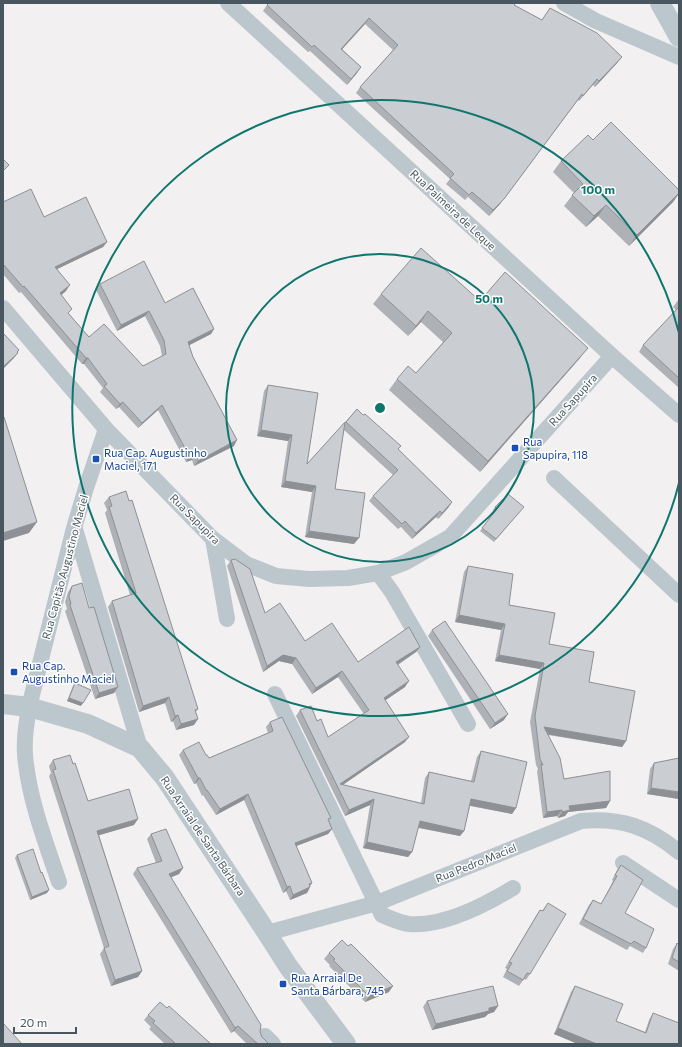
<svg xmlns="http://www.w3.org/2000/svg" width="682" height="1047" font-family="Commissioner,sans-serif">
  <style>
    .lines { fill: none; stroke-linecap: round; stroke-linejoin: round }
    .minor { stroke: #bcc7cd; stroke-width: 16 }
    .tertiary { stroke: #bcc7cd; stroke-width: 20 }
    .wall { fill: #aeb1b5 }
    .shaded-wall { fill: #8d9094 }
    .building { fill: #caced3; stroke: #8d9094 }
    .ring { fill: none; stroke: #0f766e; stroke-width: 2 }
    .transit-dot { fill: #1a4fb4; stroke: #fff; stroke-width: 1.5 }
    .labels { text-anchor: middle; stroke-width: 3; stroke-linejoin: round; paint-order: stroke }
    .street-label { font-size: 11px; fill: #48565f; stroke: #fff }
    .transit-label { font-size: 11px; fill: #164399; stroke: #fff; text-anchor: start }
    .centre { fill: #0f766e; stroke: #fff; stroke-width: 2 }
    .ring-label { font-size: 12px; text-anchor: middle; font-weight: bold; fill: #0f766e; stroke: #fff; stroke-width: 3; stroke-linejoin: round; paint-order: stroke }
  </style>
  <rect width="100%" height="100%" fill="#f3f0f1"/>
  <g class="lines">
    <path class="minor" d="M 228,3 L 612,356 L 679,415
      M 564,3 L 596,21 L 679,57
      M 3,308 L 106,429 L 213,539 L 246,564 L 276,576 L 309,579 L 348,578 L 378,573 L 406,562 L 450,537 L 612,356
      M 554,478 L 679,595
      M 75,529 L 140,748
      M 213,539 L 227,619
      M 378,573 L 392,592 L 468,724
      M 275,694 L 382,915 C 390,918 400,923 409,924 C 443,927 485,905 513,888
      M 623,863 L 679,900
      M 59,882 C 46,843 31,805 26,764 C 23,745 26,726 29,707 L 74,528 L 86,488 L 106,429
      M 267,933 L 377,903 L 581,821 C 620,817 649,827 679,852
      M 265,1036 L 273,1044"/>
    <path class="tertiary" d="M 660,3 L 679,37
      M 3,704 L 29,707 L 88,724 L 140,748 L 165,778 L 267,933 L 288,966 L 346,1044"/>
  </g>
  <path class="wall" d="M 267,5 L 514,5 L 542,20 L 550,8 L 618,62 L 595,87 L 593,85 L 579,101 L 578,100 L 500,204 L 489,216 L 468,197 L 465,200 L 446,184 L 450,179 L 356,93 L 360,87 L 393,50 L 365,24 L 342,49 L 361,67 L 357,73 L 347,85 L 310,51 L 308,52 L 263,11 Z
    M 593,140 L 679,190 L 679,194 L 673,202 L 629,246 L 598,216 L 586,227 L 564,206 L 574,193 L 553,172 L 561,161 Z
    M 3,202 L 44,217 L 107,242 L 103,247 L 57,269 L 66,291 L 61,295 L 69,314 L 89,337 L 143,366 L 162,356 L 160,346 L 145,316 L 117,331 L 96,290 L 100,284 L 165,303 L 214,329 L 211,334 L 189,345 L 193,357 L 234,446 L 194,466 L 192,460 L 186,462 L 158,410 L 138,428 L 119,407 L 116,409 L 100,392 L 103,388 L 84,364 L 82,364 L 21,292 L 19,293 L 3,274 Z
    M 381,294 L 480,301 L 580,358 L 480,472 L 389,390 L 397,379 L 416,373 L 443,342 L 421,322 L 408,336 L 373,304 Z
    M 679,299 L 679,388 L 639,352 L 643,345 L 676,310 L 673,307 Z
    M 268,385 L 307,464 L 357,409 L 452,502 L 448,508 L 438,519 L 436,517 L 412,539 L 401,527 L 398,529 L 369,501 L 373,496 L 393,475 L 344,430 L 335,489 L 354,544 L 305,537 L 312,492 L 281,487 L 288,441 L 257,436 L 264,391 Z
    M 109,497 L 198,709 L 196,712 L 194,725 L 176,730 L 173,721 L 171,722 L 165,703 L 139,712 L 108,607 L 112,601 L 130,595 L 105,513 L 107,510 L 104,503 Z
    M 495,507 L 521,510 L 494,542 L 480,531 L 495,512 L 493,510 Z
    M 231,560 L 265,613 L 305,641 L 358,662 L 420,647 L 416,652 L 398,665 L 405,687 L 385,700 L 405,742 L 343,785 L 421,803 L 425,778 L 429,772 L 471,781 L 477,757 L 481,751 L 516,808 L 512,814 L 470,806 L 464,831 L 460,836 L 418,828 L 412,852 L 408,857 L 363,848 L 370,805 L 345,816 L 296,716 L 300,710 L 317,721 L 328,737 L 364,714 L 338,677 L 312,694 L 292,664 L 279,661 L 263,672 L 227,566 Z
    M 468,566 L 589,682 L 626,741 L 622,747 L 548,735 L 564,779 L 610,801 L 606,808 L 568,812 L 565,816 L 558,818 L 557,816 L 543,818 L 537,771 L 538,769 L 536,765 L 530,722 L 540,669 L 495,661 L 501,630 L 455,622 L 464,572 Z
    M 72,586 L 114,693 L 95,699 L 65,611 L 67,609 L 65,602 L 68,592 Z
    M 432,630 L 504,720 L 490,729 L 428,636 Z
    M 75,683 L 81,706 L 67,701 L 73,686 Z
    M 270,722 L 328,821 L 332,829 L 328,834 L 296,846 L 312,883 L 310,886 L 310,887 L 307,893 L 290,900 L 286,891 L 283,893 L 244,800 L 216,815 L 203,795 L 202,796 L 196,783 L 194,784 L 179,755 L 183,750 L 206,755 L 209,758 L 268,733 L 266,727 Z
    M 679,758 L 679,799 L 647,794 L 650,769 L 654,763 Z
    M 53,760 L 73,764 L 88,801 L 134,825 L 99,835 L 142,971 L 138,977 L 111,986 L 100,954 L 104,948 L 49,776 L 51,773 L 49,766 Z
    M 151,834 L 183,868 L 179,874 L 171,877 L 262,1037 L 269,1044 L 247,1044 L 234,1031 L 231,1033 L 133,874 L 137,868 L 156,863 L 147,839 Z
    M 17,855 L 47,893 L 30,900 L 15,858 Z
    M 621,865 L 625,913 L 646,948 L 643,953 L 630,946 L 627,950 L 579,924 L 589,905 L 593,900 L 601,904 L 613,881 L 612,880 L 617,870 Z
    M 548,903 L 530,974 L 526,980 L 524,979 L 519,986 L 503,977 L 507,969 L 505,968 L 536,916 L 540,910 L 542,911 Z
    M 677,943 L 679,945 L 679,971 L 668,964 L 673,949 Z
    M 329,953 L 389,992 L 365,1002 L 329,966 L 330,965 L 324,959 Z
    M 575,986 L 616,1021 L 645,1032 L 649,1020 L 653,1013 L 679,1044 L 578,1044 L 554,1034 L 571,992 Z
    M 427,1001 L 498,1006 L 494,1012 L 488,1014 L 485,1017 L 432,1030 L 423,1007 Z
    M 167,1008 L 211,1044 L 165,1044 L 149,1029 L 151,1027 L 144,1020 L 148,1015 Z"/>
  <path class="shaded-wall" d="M 369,18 L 365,24 L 337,55 L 341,49 Z
    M 622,57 L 618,62 L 595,87 L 599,81 Z
    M 361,67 L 357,73 L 347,85 L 351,79 Z
    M 582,94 L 500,204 L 489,216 L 493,210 Z
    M 679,193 L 673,202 L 629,246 L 637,235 Z
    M 606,205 L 598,216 L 586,227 L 594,216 Z
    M 107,242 L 103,247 L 51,272 L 55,267 Z
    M 70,285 L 66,291 L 57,299 L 60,293 Z
    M 149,311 L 145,316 L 117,331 L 121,325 Z
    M 428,311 L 421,322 L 408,336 Z
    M 214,329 L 211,334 L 184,348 L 188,342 Z
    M 588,348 L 580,358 L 480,472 L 488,461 Z
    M 19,350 L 16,355 L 18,353 L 14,358 L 3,369 L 3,367 Z
    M 86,358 L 88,358 L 84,364 L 82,364 Z
    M 123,402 L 119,407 L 116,409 L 120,404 Z
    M 162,405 L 158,410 L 138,428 L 142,423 Z
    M 261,430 L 292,435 L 288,441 L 257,436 Z
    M 237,440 L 234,446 L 194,466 L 198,461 Z
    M 196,454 L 192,460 L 186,462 L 189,456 Z
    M 285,481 L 316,486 L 312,492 L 281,487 Z
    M 452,502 L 448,508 L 438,519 L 442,513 Z
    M 440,511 L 436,517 L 412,539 L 416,533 Z
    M 37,522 L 29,533 L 3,541 L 3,533 Z
    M 309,531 L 359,538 L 354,544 L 305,537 Z
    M 459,615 L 505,624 L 501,630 L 455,622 Z
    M 420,647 L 416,652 L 392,668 L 396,662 Z
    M 283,655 L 296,658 L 292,664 L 279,661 L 263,672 L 267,666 Z
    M 499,655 L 544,663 L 540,669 L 495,661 Z
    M 342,671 L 338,677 L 312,694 L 316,688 Z
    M 409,681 L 405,687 L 380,704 L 384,698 Z
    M 118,687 L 114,693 L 95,699 L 99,693 Z
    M 169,697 L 165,703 L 139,712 L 143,706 Z
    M 69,698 L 83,703 L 81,706 L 67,701 Z
    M 508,714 L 504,720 L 490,729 L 495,723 Z
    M 178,715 L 173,721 L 171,722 L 175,716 Z
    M 198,719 L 194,725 L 176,730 L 181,724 Z
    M 544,727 L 626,741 L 622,747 L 540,733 Z
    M 409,737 L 405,742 L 338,788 L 340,784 Z
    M 198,778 L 200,778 L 196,783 L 194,784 Z
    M 651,788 L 679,792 L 679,799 L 647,794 Z
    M 248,794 L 244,800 L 216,815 L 220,809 Z
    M 374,799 L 370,805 L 345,816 L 349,810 Z
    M 471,799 L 516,808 L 512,814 L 467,805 Z
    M 610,801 L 606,808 L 568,812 L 565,816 L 558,818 L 562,812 L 569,806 Z
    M 562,810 L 557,816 L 543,818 L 547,812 Z
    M 138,819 L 134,825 L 93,837 L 97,831 Z
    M 420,821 L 464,831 L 460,836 L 416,827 Z
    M 332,829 L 328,834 L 291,848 L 295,843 Z
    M 367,842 L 412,852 L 408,857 L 363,848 Z
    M 183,868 L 179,874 L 165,880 L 169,874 Z
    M 312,883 L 308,888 L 310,887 L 307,893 L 290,900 L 293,895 L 309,884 Z
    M 290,886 L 286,891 L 283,893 L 287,887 Z
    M 49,890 L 47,893 L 30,900 L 32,897 Z
    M 142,971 L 138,977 L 111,986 L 115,980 Z
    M 393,986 L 389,992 L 365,1002 L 369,996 Z
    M 498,1006 L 494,1012 L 488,1014 L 485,1017 L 432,1030 L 436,1024 L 489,1008 Z
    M 238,1026 L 234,1031 L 231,1033 L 235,1028 Z
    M 558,1028 L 597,1044 L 578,1044 L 554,1034 Z"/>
  <path class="building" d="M 269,3 L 516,3 L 514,5 L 542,20 L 550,8 L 597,33 L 622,57 L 599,81 L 597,79 L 583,96 L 582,94 L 504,199 L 493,210 L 472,192 L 469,195 L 450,178 L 454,174 L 360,87 L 398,45 L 369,18 L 341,49 L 361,67 L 351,79 L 314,45 L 312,47 L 267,5 Z
    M 611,122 L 679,190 L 679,193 L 637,235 L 606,205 L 594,216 L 572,195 L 583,184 L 561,161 L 588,135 L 593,140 Z
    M 3,159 L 9,165 L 3,171 Z
    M 31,189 L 44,217 L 86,197 L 107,242 L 55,267 L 70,285 L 60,293 L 72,309 L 68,313 L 89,337 L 104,324 L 143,366 L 166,354 L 164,340 L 149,311 L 121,325 L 100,284 L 144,261 L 165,303 L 193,288 L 214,329 L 188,342 L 193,357 L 237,440 L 198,461 L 196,454 L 189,456 L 162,405 L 142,423 L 123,402 L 120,404 L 104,386 L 107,384 L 88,358 L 86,358 L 24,286 L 23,287 L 3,264 L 3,202 Z
    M 421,248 L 480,301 L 505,272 L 588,348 L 488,461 L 397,379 L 408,366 L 416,373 L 452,333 L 428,311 L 416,326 L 381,294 Z
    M 679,307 L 679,378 L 643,345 Z
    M 3,333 L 19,350 L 17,352 L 18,353 L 3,367 Z
    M 268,385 L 318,393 L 307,464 L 345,422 L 335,489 L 365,493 L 359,538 L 309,531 L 316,486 L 285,481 L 292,435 L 261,430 Z
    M 357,409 L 363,415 L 365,414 L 401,446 L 398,449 L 452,502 L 442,513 L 440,511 L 416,533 L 405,521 L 402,524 L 373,496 L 398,470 L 346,422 Z
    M 3,417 L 4,417 L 37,522 L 3,533 Z
    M 126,491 L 129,501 L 132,500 L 198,709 L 195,710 L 198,719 L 181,724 L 178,715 L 175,716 L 169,697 L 143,706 L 112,601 L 136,593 L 109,507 L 112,506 L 109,497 Z
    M 508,494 L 524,507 L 496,539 L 482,528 L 497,509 L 495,507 Z
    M 235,559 L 250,569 L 265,613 L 280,603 L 305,641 L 332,623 L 358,662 L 409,627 L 420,647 L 396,662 L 409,681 L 384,698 L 409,737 L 340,784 L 424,804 L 429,772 L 474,782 L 481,751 L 527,762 L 516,808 L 471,799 L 464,831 L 420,821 L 412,852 L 367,842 L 374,799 L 349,810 L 300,710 L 311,706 L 317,721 L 321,719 L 328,737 L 369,710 L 342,671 L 316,688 L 296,658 L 283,655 L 267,666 L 231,560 Z
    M 468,566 L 513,574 L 509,605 L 555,613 L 549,644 L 594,652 L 589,682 L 635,691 L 626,741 L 544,727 L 560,758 L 564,779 L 610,771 L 610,801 L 569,806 L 570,810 L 562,812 L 562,810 L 547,812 L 541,764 L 543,765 L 540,759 L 535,716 L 544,663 L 499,655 L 505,624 L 459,615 Z
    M 82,583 L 89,608 L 94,607 L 118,687 L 99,693 L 70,605 L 71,604 L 69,596 L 72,586 Z
    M 445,621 L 508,714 L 495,723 L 432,630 Z
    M 75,683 L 91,690 L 83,703 L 69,698 Z
    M 282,717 L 331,818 L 328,819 L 332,829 L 295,843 L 312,883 L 309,884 L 310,887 L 293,895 L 290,886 L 287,887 L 248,794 L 220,809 L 207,790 L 206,790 L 200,778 L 198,778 L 183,750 L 199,742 L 206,755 L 207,755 L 209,758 L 273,731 L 270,722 Z
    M 70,755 L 73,764 L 75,763 L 88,801 L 129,789 L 138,819 L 97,831 L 142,971 L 115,980 L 104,948 L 109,946 L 53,770 L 56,769 L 53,760 Z
    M 679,758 L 679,792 L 651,788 L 654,763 Z
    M 166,829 L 183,868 L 169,874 L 261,1025 L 260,1032 L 262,1037 L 269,1044 L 258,1044 L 238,1026 L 235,1028 L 137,868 L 162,861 L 151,834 Z
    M 33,849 L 41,873 L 42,872 L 49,890 L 32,897 L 17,855 Z
    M 621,865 L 643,880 L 625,913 L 654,929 L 646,948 L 634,941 L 631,944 L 583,919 L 593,900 L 601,904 L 617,876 L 615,875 Z
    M 548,903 L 566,914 L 530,974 L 527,973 L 523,980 L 507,971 L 512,963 L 509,962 L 540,910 L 543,911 Z
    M 342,940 L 348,946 L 351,944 L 393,986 L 369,996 L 333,960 L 335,959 L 329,953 Z
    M 677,943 L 679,945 L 679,962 L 672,958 Z
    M 493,986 L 498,1006 L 489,1008 L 489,1011 L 436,1024 L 427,1001 Z
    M 575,986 L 623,1004 L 616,1021 L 646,1033 L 653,1013 L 679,1023 L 679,1044 L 597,1044 L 558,1028 Z
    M 160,1002 L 167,1008 L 169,1006 L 211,1044 L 176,1044 L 153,1023 L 155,1021 L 148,1015 Z
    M 3,1023 L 22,1044 L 3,1044 Z"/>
  <g class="ring">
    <circle cx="380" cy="408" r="154"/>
    <path d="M679 483A308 308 0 1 1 679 333"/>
  </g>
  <g class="transit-dot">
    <rect x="511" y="444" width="8" height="8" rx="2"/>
    <rect x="92" y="455" width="8" height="8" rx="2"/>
    <rect x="10" y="668" width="8" height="8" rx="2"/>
    <rect x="279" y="980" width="8" height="8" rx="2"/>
  </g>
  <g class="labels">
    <g class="street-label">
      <text transform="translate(453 210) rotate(43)" y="4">Rua Palmeira de Leque</text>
      <text transform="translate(573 400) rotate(-48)" y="4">Rua Sapupira</text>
      <text transform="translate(195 519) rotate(45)" y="4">Rua Sapupira</text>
      <text transform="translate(65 567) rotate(-75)" y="4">Rua Capitão Augustino Maciel</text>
      <text transform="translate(203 836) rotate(56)" y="4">Rua Arraial de Santa Bárbara</text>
      <text transform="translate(476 863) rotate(-22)" y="4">Rua Pedro Maciel</text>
    </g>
    <g class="transit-label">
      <text x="523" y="446">Rua<tspan x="523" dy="13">Sapupira, 118</tspan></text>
      <text x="104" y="457">Rua Cap. Augustinho<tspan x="104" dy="13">Maciel, 171</tspan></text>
      <text x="22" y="670">Rua Cap.<tspan x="22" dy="13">Augustinho Maciel</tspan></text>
      <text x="291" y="982">Rua Arraial De<tspan x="291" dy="13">Santa Bárbara, 745</tspan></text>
    </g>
  </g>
  <circle cx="380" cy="408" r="6" class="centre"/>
  <g class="ring-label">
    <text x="598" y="194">100 m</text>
    <text x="489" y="303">50 m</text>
  </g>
  <rect width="682" height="1047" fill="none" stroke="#48565f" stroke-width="8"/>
  <path d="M14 1027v6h62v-6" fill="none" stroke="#48565f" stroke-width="2"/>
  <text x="20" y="1027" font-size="12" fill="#48565f" stroke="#ffffff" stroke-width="3" paint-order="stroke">20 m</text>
</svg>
